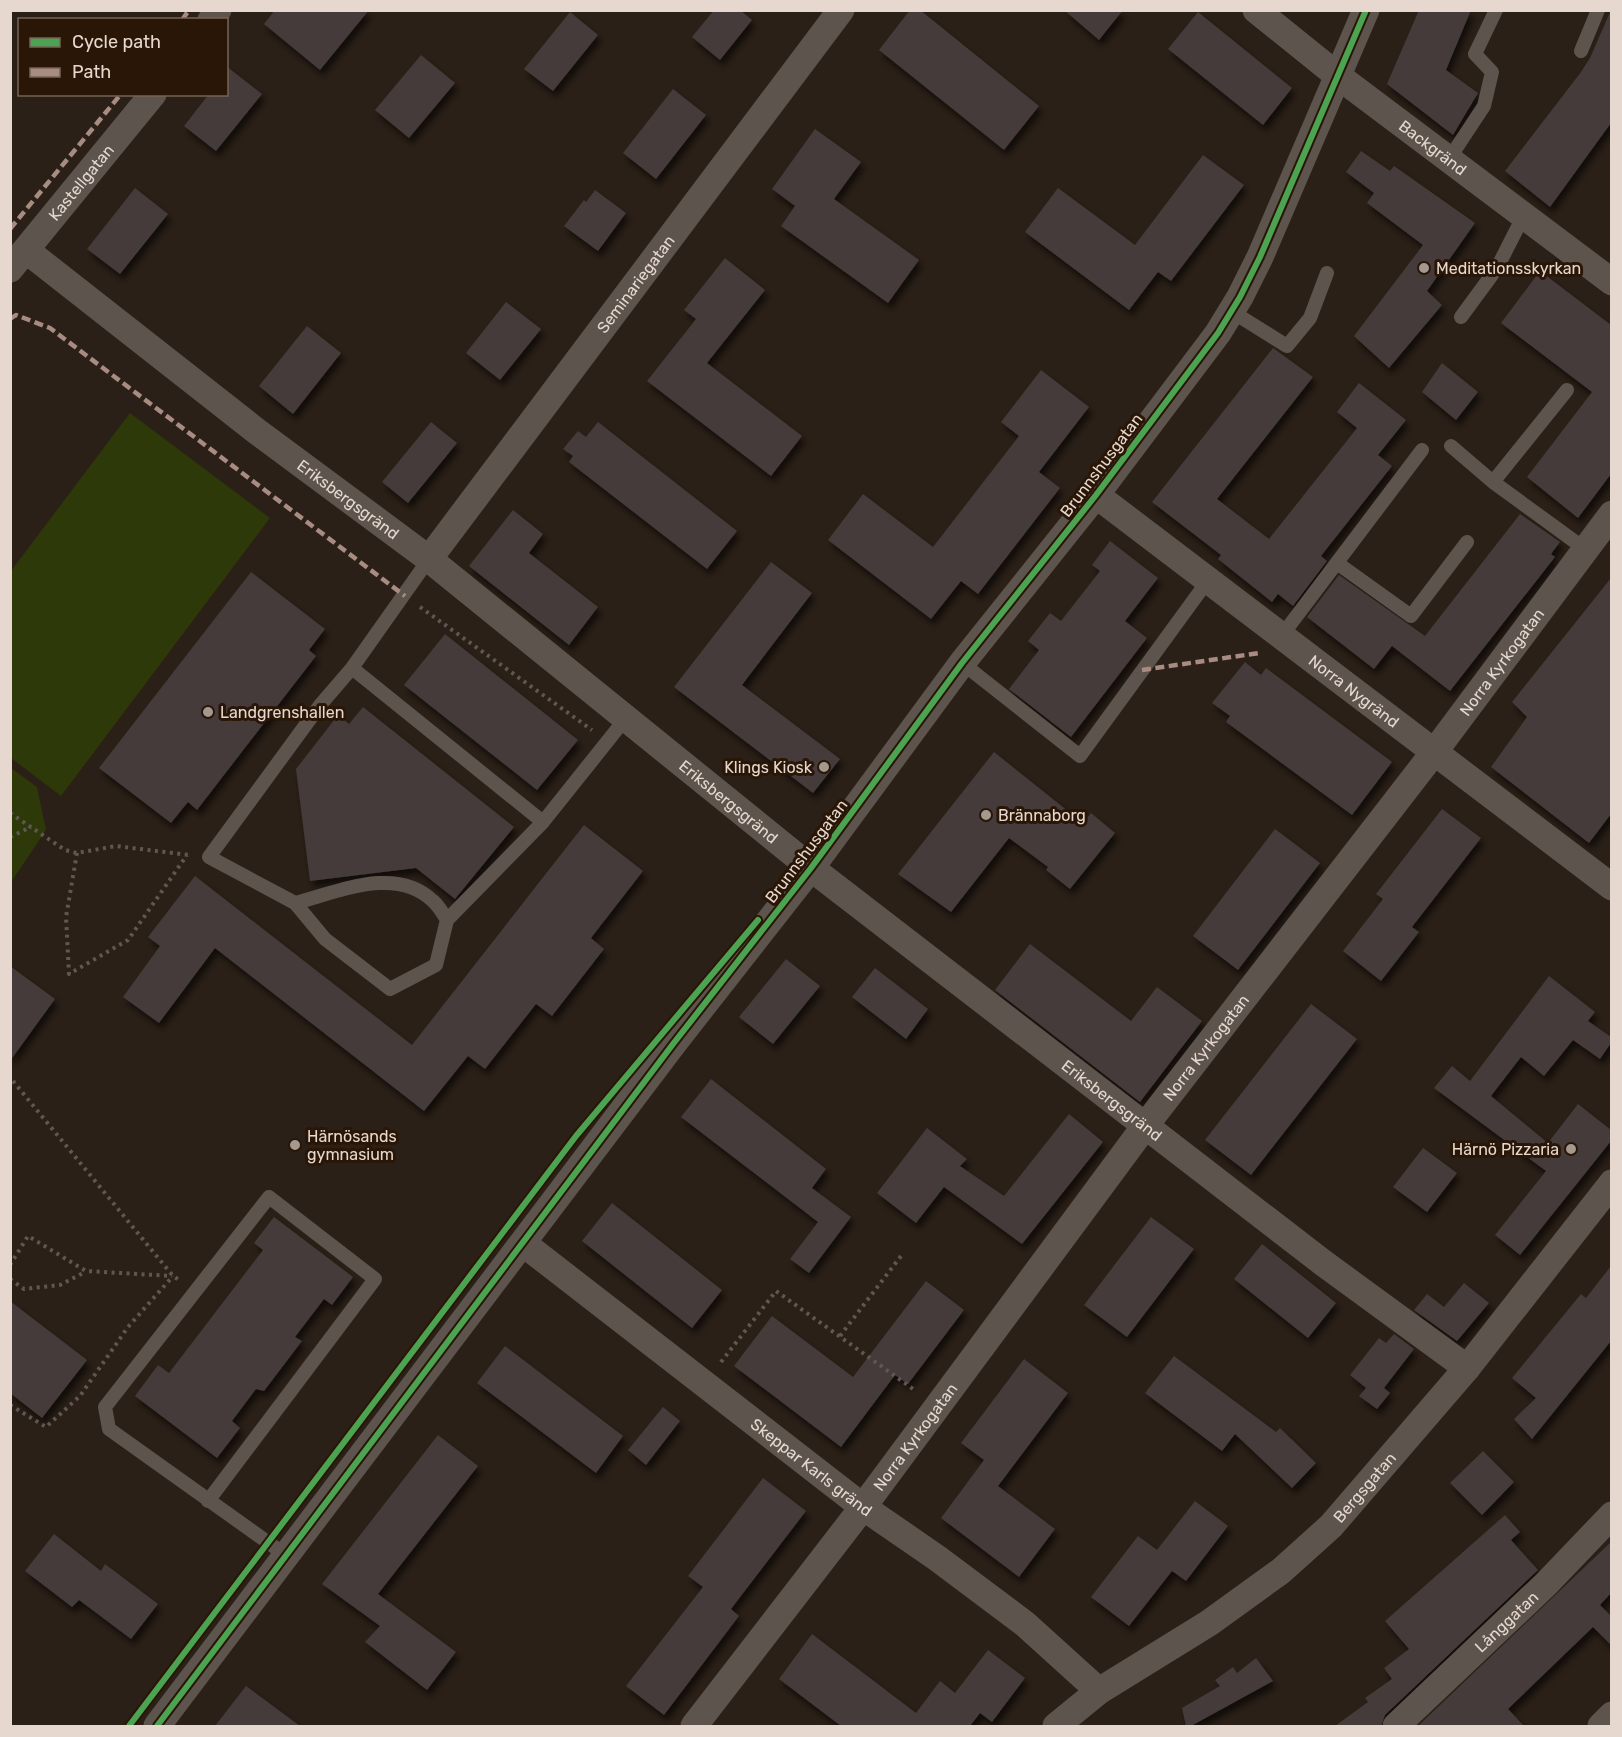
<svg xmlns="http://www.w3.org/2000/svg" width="1622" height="1737" font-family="Rubik,sans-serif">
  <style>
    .green { fill: #2e390a }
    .building { fill: #443b3a; filter: url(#shadow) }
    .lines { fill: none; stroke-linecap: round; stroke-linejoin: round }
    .path { stroke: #5f5751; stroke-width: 4; stroke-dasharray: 3 4.5; stroke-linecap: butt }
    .service { stroke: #5d544d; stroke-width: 14 }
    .minor { stroke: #5d544d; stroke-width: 27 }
    .quiet { stroke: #a88b81; stroke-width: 4.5; stroke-dasharray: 9 4.5; stroke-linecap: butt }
    .cycleway-casing { stroke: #291606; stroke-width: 10 }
    .cycleway { stroke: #4ca352; stroke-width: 6 }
    .poi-dot { fill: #a5988e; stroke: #291606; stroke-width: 2 }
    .labels { text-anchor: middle; stroke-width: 6; stroke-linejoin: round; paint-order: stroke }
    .street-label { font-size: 16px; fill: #e6d8ce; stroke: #291606 }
    .poi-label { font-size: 16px; fill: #e6d8ce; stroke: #291606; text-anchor: start }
  </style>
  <defs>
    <filter id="shadow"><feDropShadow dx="3.5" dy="6" stdDeviation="3" flood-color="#0009"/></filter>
  </defs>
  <rect width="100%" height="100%" fill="#2b2017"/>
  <path class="green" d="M 130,413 L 270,518 L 61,796 L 11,758 L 11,571 Z
    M 11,768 L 37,787 L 46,830 L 11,882 Z"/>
  <path class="building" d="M 275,10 L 369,10 L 320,70 L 264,24 Z
    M 714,10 L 740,10 L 752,20 L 720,60 L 692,37 Z
    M 910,10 L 920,10 L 1039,106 L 1004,150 L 879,50 Z
    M 1064,10 L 1123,10 L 1099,40 Z
    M 1419,10 L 1471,10 L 1446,70 L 1478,93 L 1453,135 L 1387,84 Z
    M 1611,10 L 1611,123 L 1550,207 L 1505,171 L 1581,72 L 1590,58 Z
    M 570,12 L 598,35 L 553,91 L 524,69 Z
    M 1198,12 L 1292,88 L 1263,125 L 1168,49 Z
    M 421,55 L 455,83 L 409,138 L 375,110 Z
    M 226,66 L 262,94 L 216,151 L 184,126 L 209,94 L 226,94 Z
    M 673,89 L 706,115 L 656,179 L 623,153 Z
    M 815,129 L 861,162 L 834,199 L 919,260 L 888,303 L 781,226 L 795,206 L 772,189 Z
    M 1361,151 L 1390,171 L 1394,166 L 1475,223 L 1427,291 L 1442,305 L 1389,368 L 1354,336 L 1423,245 L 1367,203 L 1374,193 L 1346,172 Z
    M 1203,155 L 1244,185 L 1171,281 L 1158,272 L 1129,310 L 1025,232 L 1058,188 L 1135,245 Z
    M 135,188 L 168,214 L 120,274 L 87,249 Z
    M 595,190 L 626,213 L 598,251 L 564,226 L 584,200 L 586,202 Z
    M 725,258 L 765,290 L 707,363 L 802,436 L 771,476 L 647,381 L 696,319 L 684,310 Z
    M 1540,271 L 1611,325 L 1611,474 L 1578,518 L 1527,477 L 1592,392 L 1501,323 Z
    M 506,302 L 541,329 L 500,380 L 466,353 Z
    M 307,326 L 341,353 L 293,414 L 259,386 Z
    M 1273,348 L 1313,377 L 1217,499 L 1269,539 L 1357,428 L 1337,412 L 1359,383 L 1406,420 L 1378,455 L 1392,466 L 1321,556 L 1327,561 L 1293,606 L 1278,594 L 1272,602 L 1218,559 L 1221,555 L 1152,502 Z
    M 1442,363 L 1478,392 L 1456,420 L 1422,392 Z
    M 1041,370 L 1089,407 L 1039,472 L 1060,488 L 978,594 L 961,581 L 931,619 L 828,540 L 863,494 L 933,547 L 1019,436 L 1001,422 Z
    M 431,422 L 457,443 L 408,503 L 382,482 Z
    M 598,422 L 737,531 L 707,569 L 569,462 L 573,456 L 563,449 L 578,431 L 586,437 Z
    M 513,510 L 543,534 L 529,553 L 598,607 L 569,645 L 469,566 Z
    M 1520,514 L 1560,542 L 1551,554 L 1555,557 L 1450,691 L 1392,646 L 1374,669 L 1307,617 L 1339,575 L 1425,636 Z
    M 1110,541 L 1158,578 L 1125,621 L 1147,638 L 1071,737 L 1009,689 L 1039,650 L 1028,641 L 1050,613 L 1061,621 L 1100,571 L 1092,565 Z
    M 771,562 L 812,593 L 742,685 L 840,759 L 813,793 L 674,687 Z
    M 251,572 L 325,629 L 309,650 L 316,656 L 197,810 L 188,802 L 171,823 L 99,768 Z
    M 1611,578 L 1611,814 L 1589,843 L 1491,767 L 1527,717 L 1512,702 Z
    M 445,634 L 578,740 L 537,790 L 404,685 Z
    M 1245,662 L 1261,675 L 1266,668 L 1392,762 L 1352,815 L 1226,722 L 1230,716 L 1212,703 Z
    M 363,707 L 514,827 L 455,899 L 416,868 L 310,881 L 296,769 L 338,715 L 349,724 Z
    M 994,752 L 1083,823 L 1091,813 L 1115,833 L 1070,889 L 1046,870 L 1048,867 L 1009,838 L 951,912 L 898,874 Z
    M 1442,809 L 1481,838 L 1412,927 L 1419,932 L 1381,981 L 1343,951 L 1383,899 L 1376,894 Z
    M 584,825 L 643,871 L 591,938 L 604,949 L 552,1016 L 536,1004 L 485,1069 L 468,1056 L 424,1111 L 215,948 L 159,1023 L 123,997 L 160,946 L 148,937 L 195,876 L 412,1045 Z
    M 1275,829 L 1320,863 L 1238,970 L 1193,936 Z
    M 1030,944 L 1131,1021 L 1157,987 L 1202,1021 L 1140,1102 L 995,990 Z
    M 786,959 L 820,986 L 773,1044 L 739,1017 Z
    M 10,966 L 55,999 L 10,1061 Z
    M 875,968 L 928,1009 L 906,1039 L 852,997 Z
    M 1549,976 L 1595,1012 L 1588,1021 L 1611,1037 L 1611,1043 L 1600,1059 L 1573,1040 L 1544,1076 L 1521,1057 L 1491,1096 L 1548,1143 L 1578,1104 L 1611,1130 L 1611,1141 L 1520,1255 L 1495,1235 L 1546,1171 L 1434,1088 L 1452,1066 L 1470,1081 Z
    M 1311,1004 L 1357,1039 L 1251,1175 L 1205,1140 Z
    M 711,1079 L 826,1169 L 812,1188 L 851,1217 L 809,1273 L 790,1259 L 818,1222 L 681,1117 Z
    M 1069,1114 L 1103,1142 L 1022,1244 L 944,1187 L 916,1223 L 877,1193 L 927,1128 L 967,1159 L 960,1166 L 1004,1196 Z
    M 1423,1148 L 1457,1173 L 1427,1212 L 1393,1187 Z
    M 612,1203 L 722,1290 L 692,1328 L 582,1241 Z
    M 274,1217 L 353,1277 L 332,1305 L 324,1299 L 295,1337 L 302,1341 L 264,1391 L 256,1389 L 232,1421 L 240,1428 L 217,1458 L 135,1396 L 158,1365 L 169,1373 L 263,1250 L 254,1243 Z
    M 1151,1217 L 1194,1249 L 1127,1337 L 1084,1305 Z
    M 1262,1244 L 1336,1303 L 1308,1338 L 1234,1279 Z
    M 1611,1266 L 1611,1341 L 1532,1439 L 1514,1419 L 1536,1398 L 1512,1378 L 1581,1294 L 1586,1298 Z
    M 926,1281 L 964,1310 L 908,1384 L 895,1375 L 841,1447 L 734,1366 L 772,1316 L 853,1377 Z
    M 1464,1283 L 1489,1303 L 1457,1341 L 1414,1310 L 1427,1294 L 1444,1307 Z
    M 10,1301 L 87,1360 L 42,1418 L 10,1393 Z
    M 1394,1334 L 1414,1349 L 1384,1388 L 1390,1393 L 1377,1409 L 1359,1396 L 1366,1388 L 1350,1375 L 1379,1338 L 1386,1343 Z
    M 505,1346 L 623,1436 L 596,1473 L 477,1383 Z
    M 1174,1356 L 1276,1432 L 1280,1428 L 1316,1463 L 1292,1488 L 1235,1434 L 1222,1451 L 1145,1393 Z
    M 1024,1359 L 1068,1393 L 998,1486 L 1055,1529 L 1019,1577 L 941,1518 L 984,1460 L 961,1443 Z
    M 663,1407 L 680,1421 L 646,1465 L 628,1450 Z
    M 438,1435 L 478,1466 L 378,1594 L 456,1652 L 427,1690 L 365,1642 L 380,1626 L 322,1584 Z
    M 1483,1451 L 1514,1482 L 1482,1515 L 1450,1483 Z
    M 763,1478 L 806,1511 L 731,1609 L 739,1616 L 664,1715 L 626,1686 L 703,1587 L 688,1576 Z
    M 1195,1501 L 1228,1526 L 1186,1581 L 1172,1571 L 1129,1626 L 1091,1597 L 1138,1536 L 1157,1550 Z
    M 1505,1515 L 1520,1532 L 1511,1540 L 1538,1570 L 1385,1715 L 1381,1726 L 1335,1726 L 1368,1702 L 1365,1698 L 1392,1679 L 1384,1668 L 1409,1649 L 1385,1621 Z
    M 54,1534 L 101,1571 L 105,1564 L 158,1604 L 131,1639 L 79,1600 L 72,1607 L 25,1571 Z
    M 1611,1542 L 1611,1593 L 1600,1605 L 1611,1616 L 1611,1645 L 1593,1627 L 1508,1709 L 1524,1726 L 1418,1726 Z
    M 812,1634 L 916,1713 L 940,1681 L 955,1693 L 988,1650 L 1025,1678 L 992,1722 L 980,1713 L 970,1726 L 841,1726 L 779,1679 Z
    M 1256,1658 L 1273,1681 L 1191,1726 L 1186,1726 L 1182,1708 L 1220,1686 L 1215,1680 L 1233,1667 L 1237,1673 Z
    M 246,1686 L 300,1726 L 215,1726 Z"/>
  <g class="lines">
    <path class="path" d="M 420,607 L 592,730
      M 10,813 L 65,850 L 77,853 L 116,846 L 189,855
      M 10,837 L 31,827
      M 77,853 L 66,917 L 69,974 L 128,940 L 187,855
      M 13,1081 L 173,1276 L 179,1280
      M 10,1265 L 28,1236 L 86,1271 L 172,1276
      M 10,1279 L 24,1289 L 60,1285 L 85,1272
      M 840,1336 L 901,1256
      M 721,1362 L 776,1291 L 916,1391
      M 10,1405 L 46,1427 L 80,1396 L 128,1327 L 173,1276
      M 404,1726 L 404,1725"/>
    <path class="service" d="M 1581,51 L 1598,10
      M 1449,159 L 1484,106 L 1492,72 L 1475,54 L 1496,10
      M 1231,311 L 1287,346 L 1310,318 L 1327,273
      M 1461,317 L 1497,268 L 1524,215
      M 1451,446 L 1493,482 L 1585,549
      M 1493,482 L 1567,390
      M 1337,563 L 1411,616 L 1467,542
      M 1285,637 L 1289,626 L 1422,450
      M 962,663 L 1080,756 L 1209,579
      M 352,668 L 543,822
      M 295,903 C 338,892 396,865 433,901 C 439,906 443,914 447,920 L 436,965 L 390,989 L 325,939 L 295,903 L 209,857 L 321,704 L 352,668 L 429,559
      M 447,920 L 543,822 L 626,718
      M 208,1501 L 375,1279 L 269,1197 L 105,1407 L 109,1429 L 287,1556"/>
    <g class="minor">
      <path id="s1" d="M 1256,10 L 1338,76 L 1612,282"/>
      <path d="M 211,20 L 218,10"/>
      <path id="s2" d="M 27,251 L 255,430 L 429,559 L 811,868 L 1322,1262 L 1467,1368"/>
      <path id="s3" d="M 10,269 L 153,94"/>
      <path id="s4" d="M 1096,495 L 1612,887"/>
      <path id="s5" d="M 429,559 L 841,10"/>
      <path id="s6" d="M 524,1244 L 863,1507 L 937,1558 L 1025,1624 L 1099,1691"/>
      <path d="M 157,1726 L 673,1044 L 811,868 L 962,663 L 1096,495 L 1218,333 L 1240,297 L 1260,257 L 1366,10"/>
      <path id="s7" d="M 694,1726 L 863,1507 L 1145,1126 L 1435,751 L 1612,514"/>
      <path id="s8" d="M 1056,1726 L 1099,1691 L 1209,1623 L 1281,1571 L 1331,1526 L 1467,1368 L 1612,1183"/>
      <path id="s9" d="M 1396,1726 L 1546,1584 L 1612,1515"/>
      <path d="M 1601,1726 L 1612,1715"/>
    </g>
    <path class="quiet" d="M 182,20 L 189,10
      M 10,229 L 121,94
      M 10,319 L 16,315 L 50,328 L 405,596
      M 1142,670 L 1259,653"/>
    <g class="cycleway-casing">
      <path id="cycleway" d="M 129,1726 L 576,1136 L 758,920
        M 157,1726 L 673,1044 L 811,868 L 962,663 L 1096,495 L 1218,333 L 1240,297 L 1260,257 L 1366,10"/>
    </g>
    <use href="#cycleway" class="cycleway"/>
  </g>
  <g class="poi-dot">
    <circle cx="1424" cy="268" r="6"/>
    <circle cx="208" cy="712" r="6"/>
    <circle cx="824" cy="767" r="6"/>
    <circle cx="986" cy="815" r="6"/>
    <circle cx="295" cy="1145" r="6"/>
    <circle cx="1571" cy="1149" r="6"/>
  </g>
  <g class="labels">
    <g class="street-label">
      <text dy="6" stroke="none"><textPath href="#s1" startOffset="224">Backgränd</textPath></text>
      <text dy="6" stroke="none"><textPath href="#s3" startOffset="112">Kastellgatan</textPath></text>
      <text dy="6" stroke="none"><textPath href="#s5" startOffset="344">Seminariegatan</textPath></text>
      <text transform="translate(1101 465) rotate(-53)" y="6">Brunnshusgatan</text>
      <text dy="6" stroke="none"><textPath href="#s2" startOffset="406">Eriksbergsgränd</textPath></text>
      <text dy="6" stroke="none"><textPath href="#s7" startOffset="1336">Norra Kyrkogatan</textPath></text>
      <text dy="6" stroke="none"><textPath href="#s4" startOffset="324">Norra Nygränd</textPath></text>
      <text dy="6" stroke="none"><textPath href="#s2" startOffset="892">Eriksbergsgränd</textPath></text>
      <text transform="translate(806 851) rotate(-53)" y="6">Brunnshusgatan</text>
      <text dy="6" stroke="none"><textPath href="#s7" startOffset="850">Norra Kyrkogatan</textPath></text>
      <text dy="6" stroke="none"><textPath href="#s2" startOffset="1378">Eriksbergsgränd</textPath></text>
      <text dy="6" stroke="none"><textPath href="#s7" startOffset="364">Norra Kyrkogatan</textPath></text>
      <text dy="6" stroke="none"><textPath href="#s6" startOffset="364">Skeppar Karls gränd</textPath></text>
      <text dy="6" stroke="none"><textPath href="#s8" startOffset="392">Bergsgatan</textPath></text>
      <text dy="6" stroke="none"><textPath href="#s9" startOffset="152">Långgatan</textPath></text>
    </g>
    <g class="poi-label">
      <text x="1436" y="274">Meditationsskyrkan</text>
      <text x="220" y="718">Landgrenshallen</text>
      <text x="812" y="773" text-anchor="end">Klings Kiosk</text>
      <text x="998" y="821">Brännaborg</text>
      <text x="307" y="1142">Härnösands<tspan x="307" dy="18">gymnasium</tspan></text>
      <text x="1559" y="1155" text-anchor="end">Härnö Pizzaria</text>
    </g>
  </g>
  <rect width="1622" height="1737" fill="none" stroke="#e6d8ce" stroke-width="24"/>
  <rect x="18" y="18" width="210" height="78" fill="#291606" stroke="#756456" stroke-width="1.5"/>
  <rect x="30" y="38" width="30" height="9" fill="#4ca352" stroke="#756456" stroke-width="1.5"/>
  <text x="72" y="48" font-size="18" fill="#e6d8ce">Cycle path</text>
  <rect x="30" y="68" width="30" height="9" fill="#a88b81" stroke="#756456" stroke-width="1.5"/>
  <text x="72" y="78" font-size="18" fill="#e6d8ce">Path</text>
</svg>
